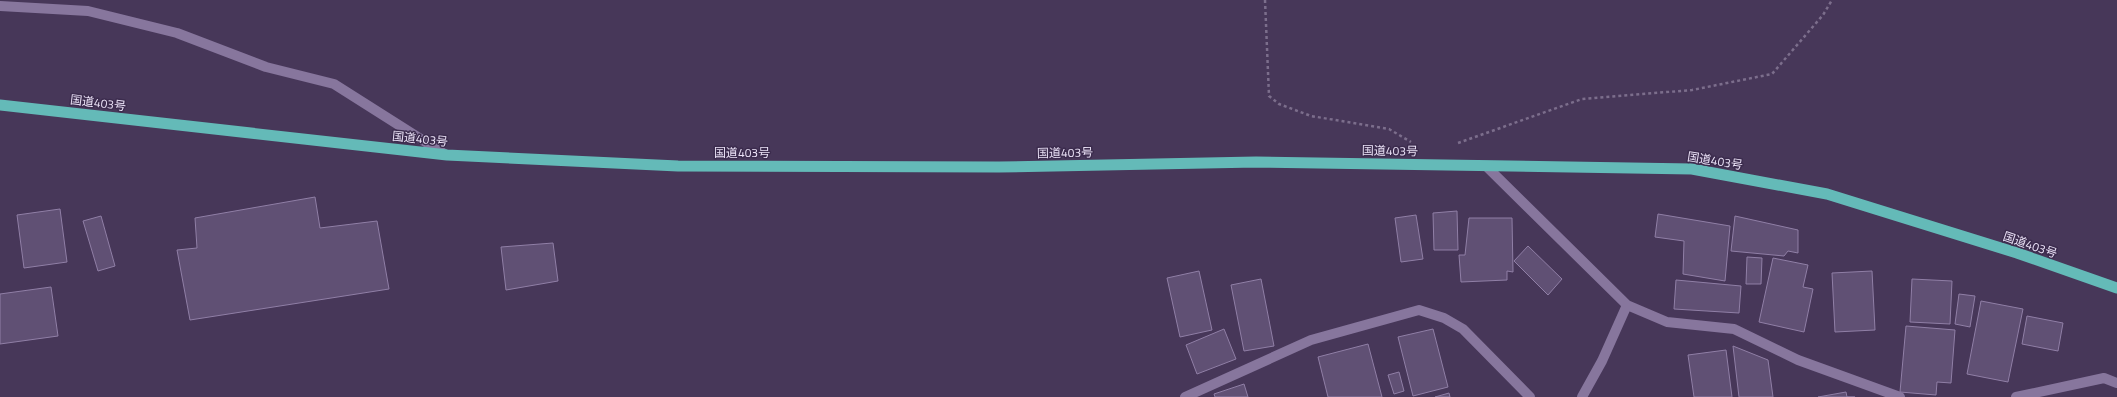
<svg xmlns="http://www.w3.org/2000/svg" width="2117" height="397" font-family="'Titillium Web','Noto Sans JP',sans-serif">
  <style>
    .building { fill: #605074; stroke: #907fa6 }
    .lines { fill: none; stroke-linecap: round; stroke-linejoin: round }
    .path { stroke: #7c6e8c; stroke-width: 2.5; stroke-dasharray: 3 3; stroke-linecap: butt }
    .minor { stroke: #87769d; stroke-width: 10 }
    .trunk { stroke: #64bab8; stroke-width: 11 }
    .labels { text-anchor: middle; stroke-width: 3; stroke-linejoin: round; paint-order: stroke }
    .street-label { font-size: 12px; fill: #ebe2f7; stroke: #3c2c4e }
  </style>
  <rect width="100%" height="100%" fill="#473759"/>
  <path class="building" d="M 315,197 L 320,228 L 377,221 L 389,289 L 190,320 L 177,250 L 197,248 L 195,218 Z
    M 60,209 L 67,262 L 24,268 L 17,215 Z
    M 1457,211 L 1458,250 L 1434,250 L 1433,213 Z
    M 1658,214 L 1730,226 L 1725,281 L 1683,274 L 1684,241 L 1655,237 Z
    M 1416,215 L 1423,259 L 1401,262 L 1395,218 Z
    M 101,216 L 115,266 L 98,271 L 83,221 Z
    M 1735,216 L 1798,230 L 1798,253 L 1788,251 L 1784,256 L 1731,251 Z
    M 1469,218 L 1512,218 L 1513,272 L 1507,271 L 1507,280 L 1461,282 L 1459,255 L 1465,255 Z
    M 553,243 L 558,281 L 506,290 L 501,247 Z
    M 1528,246 L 1562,279 L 1548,295 L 1514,261 Z
    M 1747,257 L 1762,258 L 1761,284 L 1746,284 Z
    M 1773,258 L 1808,265 L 1803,287 L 1813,289 L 1804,332 L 1759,322 Z
    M 1199,271 L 1212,330 L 1180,337 L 1167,278 Z
    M 1872,271 L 1875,330 L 1835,332 L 1832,273 Z
    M 1261,279 L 1274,346 L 1244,351 L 1231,285 Z
    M 1912,279 L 1952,281 L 1950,324 L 1910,322 Z
    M 1676,280 L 1741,286 L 1739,313 L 1674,309 Z
    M 51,287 L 58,336 L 0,344 L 0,294 Z
    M 1959,294 L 1975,296 L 1970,327 L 1955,324 Z
    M 1981,301 L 2023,309 L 2008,382 L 1967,374 Z
    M 2027,316 L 2063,323 L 2058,351 L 2022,344 Z
    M 1906,326 L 1955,330 L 1951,383 L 1937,382 L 1936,395 L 1900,392 Z
    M 1224,329 L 1236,359 L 1197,374 L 1186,345 Z
    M 1433,329 L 1448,387 L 1413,396 L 1398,337 Z
    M 1368,344 L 1382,397 L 1328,397 L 1318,357 Z
    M 1733,346 L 1768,360 L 1773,397 L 1739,397 Z
    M 1726,350 L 1732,397 L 1694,397 L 1688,355 Z
    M 1399,372 L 1404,391 L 1394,394 L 1388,375 Z
    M 1244,384 L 1248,397 L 1215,397 L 1214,394 Z
    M 1846,392 L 1847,397 L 1855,397 L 1818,397 Z
    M 1449,393 L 1450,397 L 1435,397 Z"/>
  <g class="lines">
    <path class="path" d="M 1265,0 L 1269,96 L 1279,104 L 1311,116 L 1389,129 L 1411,142
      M 1458,143 L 1582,99 L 1692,90 L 1772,74 L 1823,15 L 1832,0"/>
    <path class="minor" d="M 0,6 L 88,11 L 177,33 L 266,67 L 334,84 L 446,155
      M 1486,166 L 1627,305 L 1667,322 L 1734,329 L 1798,360 L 1900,397
      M 1185,397 L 1311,340 L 1419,310 L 1444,318 L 1463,329 L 1530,397
      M 1582,397 L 1602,361 L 1627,305
      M 2016,397 L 2104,378 L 2117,383"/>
    <path class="trunk" d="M 0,105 L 447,155 L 678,166 L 999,167 L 1256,162 L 1692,169 L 1827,194 L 2017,253 L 2117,288"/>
  </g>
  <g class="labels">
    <g class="street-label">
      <text transform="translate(98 103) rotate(7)" y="4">国道403号</text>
      <text transform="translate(420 139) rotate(6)" y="4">国道403号</text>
      <text transform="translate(1390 151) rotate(1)" y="4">国道403号</text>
      <text x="742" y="157">国道403号</text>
      <text transform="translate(1065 153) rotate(-1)" y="4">国道403号</text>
      <text transform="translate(1715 161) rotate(9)" y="4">国道403号</text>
      <text transform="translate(2030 245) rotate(19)" y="4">国道403号</text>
    </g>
  </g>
</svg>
